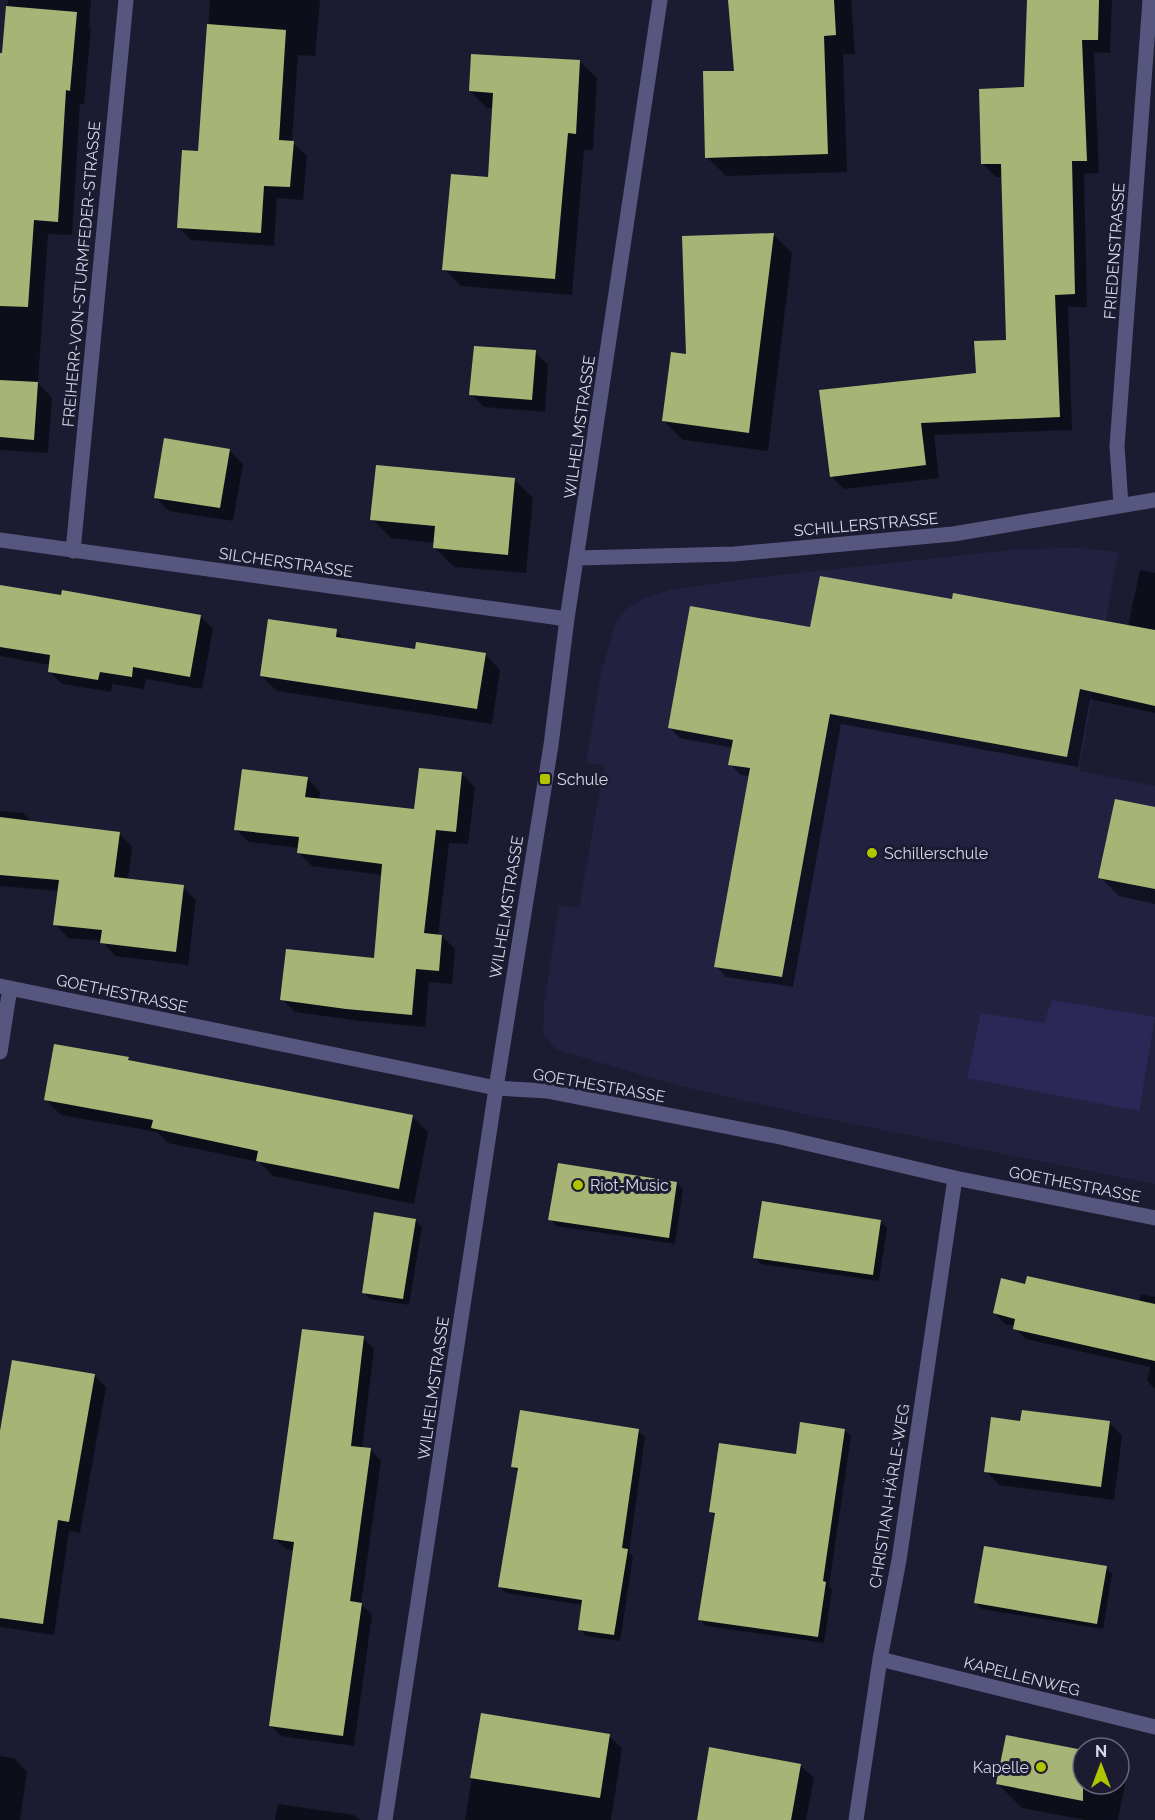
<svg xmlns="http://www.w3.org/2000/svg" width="1155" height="1820" font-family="Raleway,sans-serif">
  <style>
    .built { fill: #232140 }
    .green { fill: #2c2757 }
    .shadow { fill: #0007 }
    .building { fill: #a8b475 }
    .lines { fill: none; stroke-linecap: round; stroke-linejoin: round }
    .street { stroke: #57567f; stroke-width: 15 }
    .poi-dot { fill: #b0c500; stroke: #1c1b32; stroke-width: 2 }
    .labels { text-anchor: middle; stroke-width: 6; stroke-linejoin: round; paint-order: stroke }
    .street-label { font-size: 16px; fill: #d8d8e9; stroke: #1c1b32 }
    .poi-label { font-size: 16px; fill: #d8d8e9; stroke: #1c1b32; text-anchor: start }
  </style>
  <rect width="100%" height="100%" fill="#1c1b32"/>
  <path class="built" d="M 1079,548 L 1118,552 L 1079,771 L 1155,786 L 1155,1184 L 809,1115 L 680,1086 L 557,1050 L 543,1035 L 544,1006 L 559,905 L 579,908 L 604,766 L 586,763 L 601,673 L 615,625 L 626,609 L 644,598 L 670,590 L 761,577 L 1020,549 Z"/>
  <path class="green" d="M 1052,1000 L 1155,1017 L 1139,1111 L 967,1078 L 981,1013 L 1044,1023 Z"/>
  <path class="shadow" d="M 8,0 L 91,0 L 89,26 L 91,28 L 84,104 L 80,104 L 72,235 L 48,234 L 38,383 L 52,398 L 48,453 L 0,450 L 0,128 L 1,83 Z
    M 210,0 L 320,0 L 315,56 L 298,55 L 292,142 L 307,156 L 303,200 L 277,198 L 274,246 L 191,240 L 178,227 L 200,153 Z
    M 730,0 L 851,0 L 855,54 L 843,54 L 847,172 L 726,176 L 707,157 L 735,72 Z
    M 1029,0 L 1112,0 L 1110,53 L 1094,52 L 1099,173 L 1084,174 L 1087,307 L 1068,307 L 1072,430 L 934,435 L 939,478 L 844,489 L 831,476 L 977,374 L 1007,341 L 1003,177 L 996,177 L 983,164 L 1026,89 Z
    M 580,62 L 597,78 L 593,150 L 584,150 L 572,295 L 461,286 L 444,269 L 489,179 L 493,108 L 487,108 L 470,91 Z
    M 773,234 L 792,253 L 768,451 L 683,440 L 664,421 L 687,356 Z
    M 535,352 L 548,365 L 545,412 L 484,407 L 471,394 Z
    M 230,451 L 243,464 L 233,521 L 169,511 L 156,498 Z
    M 514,479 L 533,498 L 526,573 L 454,567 L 435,548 L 435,543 L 391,538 L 372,519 Z
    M 1140,570 L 1155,573 L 1155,713 L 1090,699 L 1078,767 L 841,724 L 793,987 L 726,977 L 716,966 L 750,776 L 741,775 L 730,764 L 733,748 L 680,738 L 669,727 L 811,629 L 953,601 L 1128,626 Z
    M 0,586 L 200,616 L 213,629 L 202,689 L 146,679 L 144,689 L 112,684 L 111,692 L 62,684 L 49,671 L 50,665 L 0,656 Z
    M 336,631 L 346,640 L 416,651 L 485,654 L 500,670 L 492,724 L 277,691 L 261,676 Z
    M 461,773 L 475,787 L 468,844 L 449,843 L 438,936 L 442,936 L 455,949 L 452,984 L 429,982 L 425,1027 L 360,1021 L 295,1012 L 282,999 L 376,959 L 382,875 L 312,866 L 299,853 L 299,848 L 249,842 L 235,829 L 307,778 L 320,792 L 319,800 L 416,811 Z
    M 1155,809 L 1155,904 L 1119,896 L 1100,877 Z
    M 0,811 L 23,813 L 33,823 L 119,833 L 132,847 L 128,880 L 183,887 L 196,900 L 188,965 L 115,956 L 102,941 L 68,938 L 55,924 L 59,891 L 0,886 Z
    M 128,1059 L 132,1063 L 413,1117 L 428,1132 L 414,1204 L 273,1176 L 259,1162 L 168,1143 L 157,1132 L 61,1115 L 46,1100 Z
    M 677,1183 L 683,1190 L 675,1244 L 556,1226 L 550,1219 Z
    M 415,1220 L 422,1227 L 409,1305 L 370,1299 L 363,1292 Z
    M 880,1221 L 887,1228 L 879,1281 L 761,1264 L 754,1257 Z
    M 1026,1286 L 1139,1302 L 1141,1294 L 1155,1297 L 1155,1389 L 1147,1381 L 1150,1367 L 1026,1339 L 1015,1328 L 1016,1326 L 1005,1324 L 995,1313 Z
    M 363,1338 L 374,1349 L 362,1449 L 371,1450 L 381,1461 L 361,1604 L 372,1615 L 354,1746 L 281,1736 L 270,1725 L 295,1551 L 286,1549 L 275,1539 Z
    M 94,1375 L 106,1387 L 80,1533 L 69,1531 L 54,1635 L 0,1627 L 0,1441 Z
    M 1109,1422 L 1122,1436 L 1114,1500 L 999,1485 L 986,1471 Z
    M 845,1430 L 851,1436 L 829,1586 L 832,1590 L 824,1643 L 706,1626 L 699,1619 L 716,1517 L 711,1512 L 797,1456 Z
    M 638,1431 L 645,1437 L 629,1552 L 633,1557 L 620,1641 L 586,1636 L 580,1629 L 583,1605 L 506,1593 L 500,1587 L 519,1473 L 512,1467 Z
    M 1106,1568 L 1112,1574 L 1103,1629 L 982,1609 L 976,1603 Z
    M 482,1714 L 609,1736 L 622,1748 L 611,1820 L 465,1820 Z
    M 1083,1751 L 1083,1784 L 1119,1784 L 1119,1772 L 1126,1779 L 1118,1820 L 1085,1820 L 1022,1808 L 998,1784 Z
    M 0,1756 L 14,1758 L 27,1772 L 20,1820 L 0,1820 Z
    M 800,1765 L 814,1778 L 806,1820 L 698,1820 Z
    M 278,1804 L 354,1815 L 360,1820 L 275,1820 Z"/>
  <path class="building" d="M 728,0 L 834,0 L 836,35 L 824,36 L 828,154 L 705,158 L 703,71 L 734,71 Z
    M 1027,0 L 1099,0 L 1098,40 L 1082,40 L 1087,161 L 1072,161 L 1075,294 L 1055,295 L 1060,417 L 921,423 L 926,465 L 830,477 L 819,390 L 976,373 L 974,341 L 1006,340 L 1001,164 L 981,164 L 979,89 L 1024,87 Z
    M 6,6 L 77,12 L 70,91 L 66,90 L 58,222 L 34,220 L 28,307 L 0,306 L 0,53 L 2,53 Z
    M 207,24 L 286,30 L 279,140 L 294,141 L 290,187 L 264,186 L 261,233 L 177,228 L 182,150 L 198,151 Z
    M 471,54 L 580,60 L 576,134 L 568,133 L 555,279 L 442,270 L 451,174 L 488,177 L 493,93 L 469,91 Z
    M 774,233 L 749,433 L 662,421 L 671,352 L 686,354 L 682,236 Z
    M 474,346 L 536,350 L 532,400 L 469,395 Z
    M 0,380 L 38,382 L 34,440 L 0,437 Z
    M 164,438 L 230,449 L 220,508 L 154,498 Z
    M 376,465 L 515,478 L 508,555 L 433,548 L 435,526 L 370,520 Z
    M 820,576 L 952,599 L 953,593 L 1155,630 L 1155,706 L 1080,689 L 1067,757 L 830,714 L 782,977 L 714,967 L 750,768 L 728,765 L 733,740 L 668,728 L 690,606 L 810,627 Z
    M 0,585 L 61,595 L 62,590 L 201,615 L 190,677 L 133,667 L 132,677 L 100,672 L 98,680 L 48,672 L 50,655 L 0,647 Z
    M 268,619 L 337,629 L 336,637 L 415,649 L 416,642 L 486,653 L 477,709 L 260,676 Z
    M 419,768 L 462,772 L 456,832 L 436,830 L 424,933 L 442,935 L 439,971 L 416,969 L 412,1015 L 346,1009 L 280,1000 L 286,949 L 374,958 L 382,864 L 297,853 L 299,837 L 234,830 L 242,769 L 308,777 L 305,797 L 414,809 Z
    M 1115,799 L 1155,807 L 1155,889 L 1098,878 Z
    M 0,817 L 120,832 L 114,877 L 184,885 L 176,952 L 100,943 L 102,930 L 53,925 L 59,880 L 0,875 Z
    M 54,1044 L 129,1057 L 128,1060 L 413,1115 L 399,1189 L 256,1161 L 258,1151 L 151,1128 L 153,1120 L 44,1100 Z
    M 558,1163 L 677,1182 L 669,1238 L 548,1220 Z
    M 762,1201 L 881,1220 L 873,1275 L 753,1258 Z
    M 374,1212 L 416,1219 L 403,1299 L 362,1293 Z
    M 1027,1276 L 1155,1304 L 1155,1361 L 1013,1329 L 1015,1319 L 993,1313 L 1001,1278 L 1025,1284 Z
    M 302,1329 L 364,1336 L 351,1446 L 371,1448 L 350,1601 L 362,1603 L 343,1736 L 269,1726 L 294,1542 L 273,1539 Z
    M 12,1360 L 95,1374 L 69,1522 L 58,1520 L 43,1624 L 0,1618 L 0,1431 Z
    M 520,1410 L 639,1429 L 622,1548 L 628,1549 L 614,1635 L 578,1630 L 582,1600 L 498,1587 L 518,1468 L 511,1467 Z
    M 1022,1410 L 1110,1421 L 1101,1487 L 984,1472 L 991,1417 L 1020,1421 Z
    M 800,1422 L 845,1429 L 823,1581 L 826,1582 L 818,1637 L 698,1620 L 715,1513 L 709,1512 L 719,1443 L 796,1454 Z
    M 984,1546 L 1107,1566 L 1097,1624 L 974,1603 Z
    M 481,1713 L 610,1734 L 600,1798 L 470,1778 Z
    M 1006,1735 L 1083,1750 L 1083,1801 L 996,1784 Z
    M 709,1747 L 801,1764 L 791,1820 L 697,1820 Z"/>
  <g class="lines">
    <path class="street" d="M 1121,505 L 1117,446 L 1150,0
      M 0,540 L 567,619
      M 73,551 L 126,0
      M 577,558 L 734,554 L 953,534 L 1155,500
      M 0,986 L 496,1088 L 547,1091 L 780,1137 L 955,1178 L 1155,1218
      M 0,1052 L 10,988
      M 880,1659 L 1155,1727
      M 385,1820 L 496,1088 L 551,745 L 567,619 L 660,0
      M 856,1820 L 880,1659 L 899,1560 L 955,1178"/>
  </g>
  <g class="poi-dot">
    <rect x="539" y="773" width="12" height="12" rx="3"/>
    <circle cx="872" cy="853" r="6"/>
    <circle cx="578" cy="1185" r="6"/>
    <circle cx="1041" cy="1767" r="6"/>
  </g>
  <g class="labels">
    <g class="street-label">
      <text transform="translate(1114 251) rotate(-86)" y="6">FRIEDENSTRASSE</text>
      <text transform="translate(81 274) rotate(-85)" y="6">FREIHERR-VON-STURMFEDER-STRASSE</text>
      <text transform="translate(579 427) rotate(-82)" y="6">WILHELMSTRASSE</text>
      <text transform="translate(866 524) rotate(-5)" y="6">SCHILLERSTRASSE</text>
      <text transform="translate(286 562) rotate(8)" y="6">SILCHERSTRASSE</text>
      <text transform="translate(506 907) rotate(-81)" y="6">WILHELMSTRASSE</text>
      <text transform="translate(122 993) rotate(12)" y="6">GOETHESTRASSE</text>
      <text transform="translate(599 1085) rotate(10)" y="6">GOETHESTRASSE</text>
      <text transform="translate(1075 1184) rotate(11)" y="6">GOETHESTRASSE</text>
      <text transform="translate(433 1388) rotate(-82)" y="6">WILHELMSTRASSE</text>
      <text transform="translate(889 1496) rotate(-81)" y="6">CHRISTIAN-HÄRLE-WEG</text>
      <text transform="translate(1022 1676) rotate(14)" y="6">KAPELLENWEG</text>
    </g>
    <g class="poi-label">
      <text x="557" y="785">Schule</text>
      <text x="884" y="859">Schillerschule</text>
      <text x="590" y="1191">Riot-Music</text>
      <text x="1029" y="1773" text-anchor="end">Kapelle</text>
    </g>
  </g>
  <g transform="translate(1101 1766)"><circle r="28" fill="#1c1b32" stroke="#67677b" stroke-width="1.5"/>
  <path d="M0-4.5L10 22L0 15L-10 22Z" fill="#b0c500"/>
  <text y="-9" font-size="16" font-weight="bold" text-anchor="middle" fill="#d8d8e9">N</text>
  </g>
</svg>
